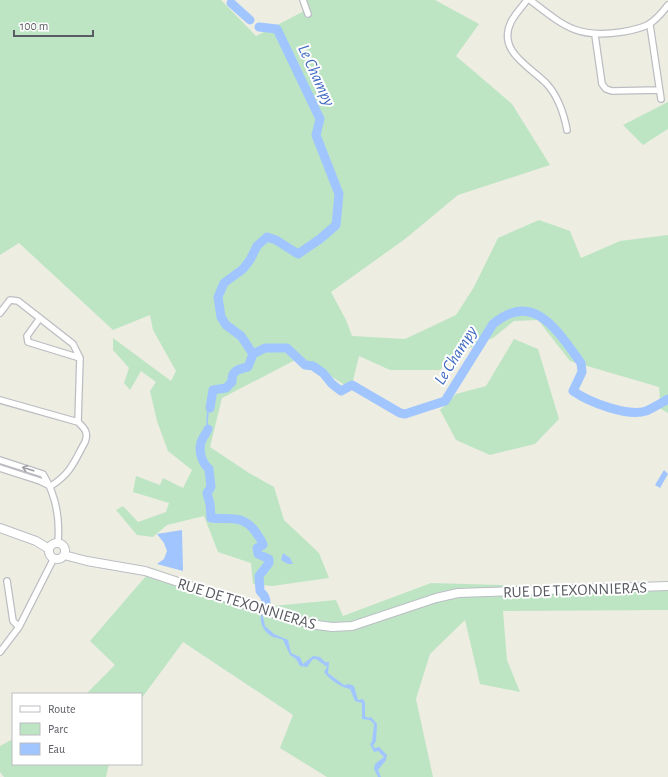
<svg xmlns="http://www.w3.org/2000/svg" width="668" height="777" font-family="'Alegreya Sans',sans-serif">
  <style>
    .green { fill: #bde5c4 }
    .water { fill: #a0c5ff }
    .lines { fill: none; stroke-linecap: round; stroke-linejoin: round }
    .river { stroke: #a0c5ff; stroke-width: 9 }
    .street-casing { stroke: #bcbdc3; stroke-width: 8 }
    .secondary-casing { stroke: #bcbec5; stroke-width: 10 }
    .street { stroke: #fff; stroke-width: 5.5 }
    .secondary { stroke: #fff; stroke-width: 8 }
    .oneway { stroke: #9c9da1 }
    .labels { text-anchor: middle; stroke-width: 4; stroke-linejoin: round; paint-order: stroke }
    .street-label { font-size: 16px; fill: #5a5c63; stroke: #fff }
    .water-label { font-size: 17px; font-style: italic; fill: #416ac4; stroke: #fff }
  </style>
  <rect width="100%" height="100%" fill="#edede1"/>
  <path class="green" d="M 0,0 L 221,0 L 256,36 L 306,10 L 302,0 L 435,0 L 479,24 L 456,56 L 512,104 L 550,165 L 458,195 L 405,239 L 331,292 L 346,320 L 352,336 L 405,339 L 456,315 L 474,287 L 498,238 L 539,220 L 570,231 L 581,258 L 620,241 L 668,235 L 668,413 L 661,409 L 659,387 L 570,361 L 538,320 L 514,321 L 493,338 L 455,354 L 440,370 L 390,370 L 359,356 L 351,389 L 301,357 L 222,398 L 210,447 L 249,473 L 274,487 L 284,520 L 319,553 L 329,578 L 272,586 L 253,584 L 251,563 L 218,552 L 204,516 L 167,525 L 153,537 L 137,535 L 116,510 L 123,506 L 138,522 L 166,512 L 169,503 L 133,492 L 136,476 L 160,485 L 163,478 L 183,488 L 192,470 L 168,451 L 157,421 L 150,391 L 156,382 L 141,371 L 130,390 L 124,383 L 129,368 L 113,350 L 113,338 L 171,381 L 176,371 L 153,330 L 150,315 L 113,330 L 19,243 L 0,255 Z
    M 668,102 L 668,129 L 643,145 L 623,125 Z
    M 514,339 L 538,349 L 559,419 L 535,444 L 490,455 L 456,440 L 440,410 L 456,394 L 486,386 Z
    M 153,568 L 241,609 L 336,600 L 343,616 L 431,583 L 668,590 L 668,610 L 503,611 L 507,660 L 520,692 L 480,684 L 465,620 L 430,654 L 416,699 L 433,777 L 327,777 L 280,748 L 293,715 L 183,642 L 141,699 L 141,694 L 86,694 L 115,665 L 90,641 Z
    M 13,739 L 13,764 L 109,764 L 106,777 L 4,777 L 0,772 L 0,746 Z"/>
  <path class="water" d="M 264,236 L 271,236 L 277,239 L 276,241 L 267,237 L 262,240 L 246,266 L 224,283 L 218,297 L 221,317 L 226,325 L 241,336 L 253,354 L 248,367 C 238,371 232,369 232,382 C 227,389 220,388 212,391 C 210,400 207,422 208,431 L 202,439 L 201,456 L 203,463 L 209,469 L 211,487 L 207,494 L 211,509 L 211,518 C 232,523 242,513 257,534 C 260,538 262,540 263,545 L 257,548 L 257,551 L 258,554 L 269,559 L 269,563 L 259,577 L 260,591 L 266,597 L 266,605 L 264,599 L 260,593 L 260,585 L 257,576 L 266,566 L 267,560 L 258,557 L 254,552 L 255,547 L 261,542 L 249,525 L 239,521 L 211,521 L 208,519 L 211,513 L 205,494 C 209,485 211,477 207,467 L 202,465 L 200,458 L 201,439 L 207,430 C 205,422 208,396 213,389 L 225,386 L 231,380 L 229,377 L 237,367 L 246,366 L 249,354 L 245,344 L 226,327 L 219,316 L 216,298 L 223,282 L 249,260 L 255,247 Z
    M 664,470 L 668,474 L 660,488 L 655,485 Z
    M 182,530 L 183,571 L 157,564 L 164,559 L 167,551 L 164,543 L 157,534 Z
    M 283,553 L 290,558 L 293,564 L 288,564 L 281,560 Z
    M 262,612 L 265,626 L 274,634 L 288,640 L 291,653 L 300,657 L 303,664 L 313,656 L 320,657 L 325,662 L 329,662 L 328,673 L 344,685 L 349,684 L 354,686 L 358,700 L 363,699 L 365,703 L 365,716 L 368,718 L 371,717 L 377,724 L 376,741 L 373,746 L 375,748 L 379,747 L 387,755 L 386,760 L 378,770 L 381,777 L 378,777 L 374,769 L 375,764 L 384,757 L 378,751 L 374,752 L 370,744 L 372,742 L 374,724 L 370,720 L 362,719 L 362,703 L 355,701 L 350,689 C 340,687 330,680 324,672 L 327,667 L 316,659 L 313,659 L 307,667 L 300,666 L 296,659 L 290,655 L 283,640 C 279,638 276,638 273,637 C 264,633 258,622 262,612 Z"/>
  <g class="lines">
    <path class="river" d="M 231,3 L 250,20
      M 259,27 L 277,29 L 320,119 L 316,135 L 339,194 L 336,225 L 320,239 L 298,254 L 276,240 L 267,237 L 257,246 L 250,260 L 243,269 L 224,283 L 218,297 L 221,317 L 226,325 L 241,336 L 253,354 L 265,348 L 287,348 L 305,365 L 313,366 L 323,373 L 332,384 L 341,391 L 352,385 L 400,413 L 405,414 L 445,401 L 493,324 C 534,289 559,333 581,363 L 582,372 L 573,391 C 589,402 627,417 646,411 C 653,408 661,403 668,399
      M 210,408 L 213,390 L 226,388 L 232,382 C 231,371 238,369 248,367 L 253,354
      M 208,429 C 207,433 205,434 203,438 C 197,448 201,462 209,469 L 211,487 L 207,493 L 210,504 L 211,518 C 229,520 242,514 255,531 C 258,536 262,540 263,545 L 257,548 L 258,554 L 269,559 L 269,563 L 259,576 L 260,591 C 266,597 267,600 265,609"/>
    <g class="street-casing">
      <path id="street" d="M 303,0 L 308,14
        M 527,0 C 522,7 515,14 511,22 C 497,51 529,66 546,83 C 557,95 564,114 567,130
        M 530,0 C 564,26 577,39 622,32 C 646,28 653,25 668,5
        M 650,25 L 661,99
        M 595,35 L 602,84 L 606,89 L 612,91 L 659,90
        M 0,313 L 10,300 L 18,301 L 73,344 L 80,358 L 78,422
        M 40,318 L 27,336 L 28,342 L 80,358
        M 0,400 L 78,422 C 84,428 89,432 85,442 C 74,462 71,473 51,486
        M 0,460 L 43,474 C 56,495 60,518 58,542
        M 0,468 L 40,481 L 50,486
        M 7,581 L 13,621 L 19,627
        M 0,652 L 19,627 L 54,558"/>
    </g>
    <g class="secondary-casing">
      <path id="secondary" d="M 0,528 L 36,541 L 49,549
        M49 551a8 8 0 1 1 16 0a8 8 0 1 1-16 0Z
        M 64,555 L 87,561 L 145,571 L 263,610 L 310,624 L 332,627 L 352,626 L 436,598 L 458,593 L 668,586"/>
    </g>
    <use href="#street" class="street"/>
    <use href="#secondary" class="secondary"/>
  </g>
  <defs><path id="oneway-shaft" d="M-6 0H5M1.5-3L5.5 0L1.5 3" fill="none" stroke-width="1.6" stroke-linecap="round" stroke-linejoin="round"/></defs>
  <use class="oneway" href="#oneway-shaft" transform="translate(28 469) rotate(-162)"/>
  <g class="labels">
    <g class="street-label">
      <text transform="translate(575 589) rotate(-2)" y="6">RUE DE TEXONNIERAS</text>
      <text transform="translate(247 603) rotate(17)" y="6">RUE DE TEXONNIERAS</text>
    </g>
    <g class="water-label">
      <text transform="translate(317 75) rotate(65)" y="6">Le Champy</text>
      <text transform="translate(455 355) rotate(-58)" y="6">Le Champy</text>
    </g>
  </g>
  <rect x="12" y="693" width="130" height="72" fill="#ffffff" stroke="#bdbec1"/>
  <rect x="20" y="706" width="20" height="6" fill="#ffffff" stroke="#bdbec1"/>
  <text x="48" y="713" font-size="12" fill="#5a5c63">Route</text>
  <rect x="20" y="723" width="20" height="12" fill="#bde5c4" stroke="#bdbec1"/>
  <text x="48" y="733" font-size="12" fill="#5a5c63">Parc</text>
  <rect x="20" y="743" width="20" height="12" fill="#a0c5ff" stroke="#bdbec1"/>
  <text x="48" y="753" font-size="12" fill="#5a5c63">Eau</text>
  <path d="M14 30v6h79v-6" fill="none" stroke="#5a5c63" stroke-width="2"/>
  <text x="20" y="30" font-size="12" fill="#5a5c63" stroke="#ffffff" stroke-width="3" paint-order="stroke">100 m</text>
</svg>
